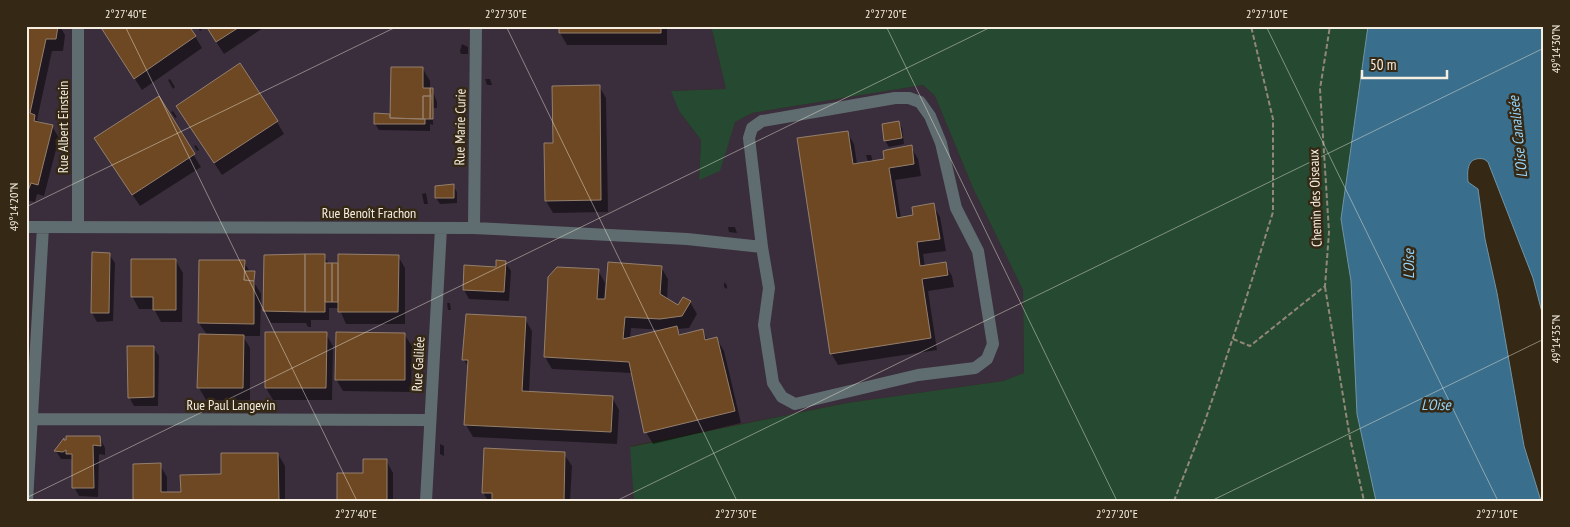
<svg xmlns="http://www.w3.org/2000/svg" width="1570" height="527" font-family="'PT Sans Narrow',sans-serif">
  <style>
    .industrial { fill: #3a2e3c }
    .green { fill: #264931 }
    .water { fill: #396e8c; stroke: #7194a6 }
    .shadow { fill: #0007; fill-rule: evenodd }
    .building { fill: #6e4822; stroke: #947f6d }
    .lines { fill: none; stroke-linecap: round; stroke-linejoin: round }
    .path { stroke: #918877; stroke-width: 2; stroke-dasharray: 5 2.5; stroke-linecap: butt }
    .minor { stroke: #606d70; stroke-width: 12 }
    .ticks { fill: none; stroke: #f5eee1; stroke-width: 1; stroke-opacity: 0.45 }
    .labels { text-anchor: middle; stroke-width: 5; stroke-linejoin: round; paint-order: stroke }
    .street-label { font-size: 14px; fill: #f5eee1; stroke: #352915 }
    .water-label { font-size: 15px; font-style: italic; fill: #96d5fb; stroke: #352915 }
    .neatline { fill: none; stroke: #f5eee1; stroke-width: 2 }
    .ticks-label { font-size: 12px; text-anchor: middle; fill: #f5eee1 }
  </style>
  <rect width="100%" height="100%" fill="#352915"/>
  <path class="industrial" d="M 26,26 L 711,26 L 726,89 L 672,91 L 679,111 L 701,140 L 699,179 L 719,171 L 735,122 L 752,113 L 923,85 L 935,96 L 973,188 L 1023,290 L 1024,373 L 1003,381 L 847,403 L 631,446 L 634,501 L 26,501 Z"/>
  <path class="green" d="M 711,26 L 1368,26 L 1341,219 L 1351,280 L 1377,501 L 634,501 L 630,447 L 847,403 L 1003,381 L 1024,373 L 1023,290 L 973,188 L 935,96 L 923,85 L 752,113 L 735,122 L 720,171 L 699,180 L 701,140 L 679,111 L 671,91 L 726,89 Z"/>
  <path class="water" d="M 1368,26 L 1544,26 L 1544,320 L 1533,278 L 1488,162 L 1484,159 C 1467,156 1467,170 1468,182 L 1478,189 L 1485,239 L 1497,293 L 1524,446 L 1541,501 L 1376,501 L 1357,414 L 1351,281 L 1341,219 Z"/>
  <path class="shadow" d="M 26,26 L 60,26 L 65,35 L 63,51 L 52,51 L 37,120 L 52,126 L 59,138 L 44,196 L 37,194 L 35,202 L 26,200 Z
    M 197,26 L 200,26 L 202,30 L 200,31 Z
    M 206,26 L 266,26 L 224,54 Z
    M 560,26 L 667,26 L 667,45 L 567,45 L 560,33 Z
    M 106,35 L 195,36 L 202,48 L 142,90 Z
    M 462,44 L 468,47 L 468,54 L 461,54 L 460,51 Z
    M 423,69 L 430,81 L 430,90 L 432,89 L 437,102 L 437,108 L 433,108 L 433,125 L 430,124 L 430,131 L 379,130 L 375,124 L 375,115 L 392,117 Z
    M 170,79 L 175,87 L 173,89 L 168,80 Z
    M 485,79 L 490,79 L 492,85 L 487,85 Z
    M 599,86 L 606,98 L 608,212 L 553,213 L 546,201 Z
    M 158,98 L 201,167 L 140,206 L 103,151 Z
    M 173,111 L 177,117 L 175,118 L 171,112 Z
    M 185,118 L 277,122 L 284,134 L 222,175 Z
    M 899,123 L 902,128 L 904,144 L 889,147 L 885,141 Z
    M 847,132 L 854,144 L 857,164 L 868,162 L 866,155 L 871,155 L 873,162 L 885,160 L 911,147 L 918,159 L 921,176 L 895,180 L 901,219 L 915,217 L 933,205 L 940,217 L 946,251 L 923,254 L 925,267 L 945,264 L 952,276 L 954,287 L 928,291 L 937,350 L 838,365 L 831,353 Z
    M 196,145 L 199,150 L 197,151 L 194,146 Z
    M 453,186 L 457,192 L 457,203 L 440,204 L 436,198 Z
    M 426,193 L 428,204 L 424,204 L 422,194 Z
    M 728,227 L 735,227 L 737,233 L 729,232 Z
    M 109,254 L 115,263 L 113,321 L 97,322 L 92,313 Z
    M 324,256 L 329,264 L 398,256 L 405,268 L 405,324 L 346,324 L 339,308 L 329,308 L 329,320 L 311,320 L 311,327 L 308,327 L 306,323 L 271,323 L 264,311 Z
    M 176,261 L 183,273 L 182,322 L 161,322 L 154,309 L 139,309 L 132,296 Z
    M 244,262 L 250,272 L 255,274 L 255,284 L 261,294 L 260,336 L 243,336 L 250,348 L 250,400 L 206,400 L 199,388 L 207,335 L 199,323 Z
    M 505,262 L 511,271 L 509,301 L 469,299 L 464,290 Z
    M 661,267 L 668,279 L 667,300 L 679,307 L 690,302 L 697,314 L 689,328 L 677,329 L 681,336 L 702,330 L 708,341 L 717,339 L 724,351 L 741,423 L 653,444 L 646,432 L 632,373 L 552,369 L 545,357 L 598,270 L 605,283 L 604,301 ZM 631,328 L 664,330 L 630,339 Z
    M 724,282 L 727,285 L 727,289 L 724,287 Z
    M 447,303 L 450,303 L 451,310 L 448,310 Z
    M 525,319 L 532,331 L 529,393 L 612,397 L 619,410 L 617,444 L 473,437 L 466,425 L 469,368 L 464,360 Z
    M 326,334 L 333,346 L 332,400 L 273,400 L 266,388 Z
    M 404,334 L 412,346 L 411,392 L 343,391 L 336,379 Z
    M 153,347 L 159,356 L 158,406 L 134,406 L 129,397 Z
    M 100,439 L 105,448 L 105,455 L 99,454 L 98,497 L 79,496 L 74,487 L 73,463 L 71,459 L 61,459 L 56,451 Z
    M 440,444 L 444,446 L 444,456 L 440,454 Z
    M 278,454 L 285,466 L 285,501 L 134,501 L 160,465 L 167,477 L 167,493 L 182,493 Z
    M 564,454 L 572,466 L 570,501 L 488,501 L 483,492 Z
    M 386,460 L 393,473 L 393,501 L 339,501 L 365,474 Z"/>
  <path class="building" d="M 26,26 L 58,26 L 56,39 L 46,39 L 30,113 L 35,115 L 34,121 L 53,125 L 38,185 L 31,183 L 28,191 L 26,190 Z
    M 100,26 L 189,26 L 196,36 L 134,79 Z
    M 206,26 L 241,26 L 216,42 Z
    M 559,26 L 661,26 L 661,33 L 559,33 Z
    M 240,63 L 278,121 L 214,163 L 176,106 Z
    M 391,67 L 423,67 L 423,88 L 430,88 L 431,96 L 423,96 L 423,119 L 390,118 Z
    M 600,85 L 601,200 L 545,201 L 544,143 L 553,143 L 552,86 Z
    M 430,88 L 433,88 L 433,119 L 430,119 Z
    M 159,96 L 195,154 L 132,195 L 94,138 Z
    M 423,96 L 431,96 L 430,119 L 423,119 Z
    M 374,113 L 390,114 L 390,118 L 425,119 L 425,124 L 374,124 Z
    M 899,121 L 902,138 L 884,141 L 882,124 Z
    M 848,131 L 853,164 L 884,159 L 883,151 L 886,150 L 912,145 L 914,164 L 889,168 L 897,218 L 913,215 L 912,207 L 934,203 L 940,239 L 917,242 L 920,266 L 946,262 L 948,275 L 922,279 L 931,338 L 830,354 L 797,138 Z
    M 454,184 L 454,198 L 435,198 L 435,186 Z
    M 92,252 L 110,253 L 109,313 L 91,313 Z
    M 305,254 L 305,312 L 263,311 L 264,255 Z
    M 305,254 L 325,254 L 325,312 L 305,312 Z
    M 338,254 L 399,255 L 398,312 L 338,312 Z
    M 131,259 L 176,259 L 176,310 L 153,310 L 153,297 L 131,297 Z
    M 199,260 L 245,260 L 244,280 L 254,281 L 254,324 L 198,323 Z
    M 496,260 L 506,261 L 504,292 L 463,290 L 464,265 L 496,267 Z
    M 608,262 L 662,266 L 660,294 L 678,305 L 683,297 L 691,301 L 682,316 L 660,319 L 625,317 L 623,339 L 677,326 L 679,335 L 703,329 L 705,340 L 717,337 L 735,411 L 644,433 L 629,362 L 544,357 L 548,277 L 557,267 L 599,269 L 597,299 L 605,299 Z
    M 325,263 L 332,263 L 332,302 L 325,302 Z
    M 332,263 L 338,263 L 338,302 L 332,302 Z
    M 245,271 L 255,271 L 254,281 L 244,280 Z
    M 466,314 L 526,317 L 522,391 L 613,396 L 611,432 L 464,425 L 468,360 L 462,360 Z
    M 265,332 L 327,332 L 326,388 L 265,388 Z
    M 336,332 L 405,333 L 405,380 L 335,380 Z
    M 199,334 L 244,335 L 243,388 L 197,388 Z
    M 127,346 L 154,346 L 154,397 L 128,398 Z
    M 66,436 L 100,436 L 101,446 L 93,445 L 94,488 L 72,488 L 72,454 L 66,454 L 66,450 L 63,452 L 54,451 L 64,438 L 64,440 L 66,440 Z
    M 484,448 L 565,452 L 564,501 L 492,501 L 492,493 L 482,493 Z
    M 221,453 L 278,453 L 279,501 L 133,501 L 133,464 L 161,463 L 161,492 L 181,492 L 180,475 L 221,474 Z
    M 363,459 L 387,459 L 387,501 L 337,501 L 337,473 L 363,473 Z"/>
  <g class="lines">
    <path class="path" d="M 1325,287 L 1350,438 L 1364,501
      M 1233,339 L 1250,346 L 1325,286 L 1329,232 L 1320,89 L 1330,26
      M 1174,501 L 1205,421 L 1245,302 L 1273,212 L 1273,119 L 1251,26"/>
    <path class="minor" d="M 26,227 L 474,228 L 687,239 L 762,247 L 769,288 L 764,325 L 773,383 L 782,397 L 795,404 L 918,375 L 975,368 L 987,359 L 993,344 L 978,251 L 956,208 L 941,143 L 930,116 L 920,102 L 909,98 L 895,98 L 762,121 L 752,128 L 749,138 L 762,247
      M 78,227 L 78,26
      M 474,228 L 476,26
      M 32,419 L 430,420
      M 27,501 L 43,227
      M 426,501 L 441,228"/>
  </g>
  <path class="ticks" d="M 125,26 L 357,501M 506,26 L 737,501M 886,26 L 1117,501M 1266,26 L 1498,501M 26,207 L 398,26M 26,498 L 993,26M 616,501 L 1544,48M 1211,501 L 1544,339"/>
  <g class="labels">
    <g class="street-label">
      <text transform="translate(63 127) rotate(-90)" y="5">Rue Albert Einstein</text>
      <text transform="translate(460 127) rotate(-89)" y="5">Rue Marie Curie</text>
      <text transform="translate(1315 198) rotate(-92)" y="5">Chemin des Oiseaux</text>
      <text x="369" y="218">Rue Benoît Frachon</text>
      <text transform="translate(418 364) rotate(-87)" y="5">Rue Galilée</text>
      <text x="231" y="410">Rue Paul Langevin</text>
    </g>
    <g class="water-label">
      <text transform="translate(1518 137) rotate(-96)" y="5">L'Oise Canalisée</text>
      <text transform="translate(1409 264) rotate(-90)" y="5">L'Oise</text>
      <text x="1436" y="410">L’Oise</text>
    </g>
  </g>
  <rect width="1570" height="527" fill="none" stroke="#352915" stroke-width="55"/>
  <path d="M1362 70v8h85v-8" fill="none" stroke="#f5eee1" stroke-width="2.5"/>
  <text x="1370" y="70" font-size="15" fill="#f5eee1" stroke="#352915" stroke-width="4" paint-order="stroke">50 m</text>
  <rect x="28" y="28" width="1514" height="472" class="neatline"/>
  <g class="ticks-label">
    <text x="126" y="18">2°27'40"E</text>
    <text x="506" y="18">2°27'30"E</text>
    <text x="886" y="18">2°27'20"E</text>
    <text x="1267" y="18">2°27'10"E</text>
    <text transform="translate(1556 49) rotate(-90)" y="4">49°14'30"N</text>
    <text transform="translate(14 207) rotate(-90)" y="4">49°14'20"N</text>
    <text transform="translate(1556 339) rotate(-90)" y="4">49°14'35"N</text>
    <text x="356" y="518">2°27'40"E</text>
    <text x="736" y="518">2°27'30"E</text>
    <text x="1117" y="518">2°27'20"E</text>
    <text x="1497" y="518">2°27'10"E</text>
  </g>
</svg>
